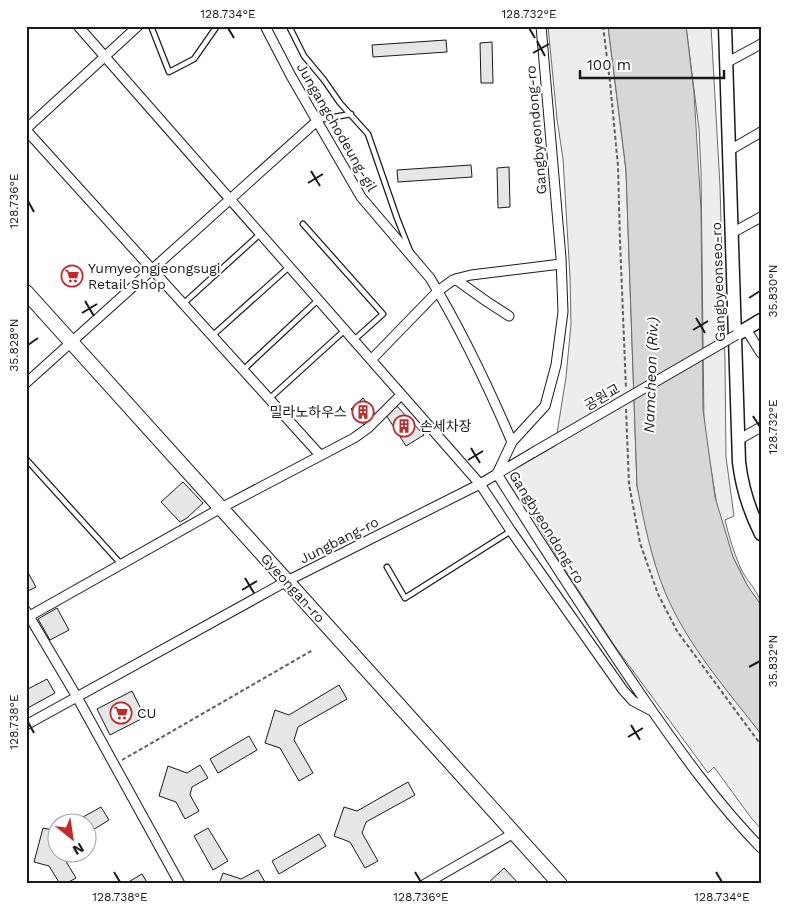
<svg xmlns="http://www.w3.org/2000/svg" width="787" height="910" font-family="'Work Sans','Noto Sans KR',sans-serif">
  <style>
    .green { fill: #ededed; stroke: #6a6a6a }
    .water { fill: #d7d7d7; stroke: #6a6a6a }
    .building { fill: #e6e6e6; stroke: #1a1a1a }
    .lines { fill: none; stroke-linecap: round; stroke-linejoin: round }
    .lane-casing { stroke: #1a1a1a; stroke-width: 7 }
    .street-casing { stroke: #1a1a1a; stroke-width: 11 }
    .secondary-casing { stroke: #1a1a1a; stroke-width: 15 }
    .primary-casing { stroke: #1a1a1a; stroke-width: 16 }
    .path { stroke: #5f5f5f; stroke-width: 2; stroke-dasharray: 4 2.5; stroke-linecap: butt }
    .lane { stroke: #fff; stroke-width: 4.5 }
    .street { stroke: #fff; stroke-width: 9 }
    .secondary { stroke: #fff; stroke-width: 12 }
    .primary { stroke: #fff; stroke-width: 14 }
    .street-bridge-casing { stroke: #1a1a1a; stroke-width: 11; stroke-linecap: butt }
    .street-bridge { stroke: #fff; stroke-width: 9 }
    .ticks { fill: none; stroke: #1a1a1a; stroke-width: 2 }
    .labels { text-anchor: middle; stroke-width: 4; stroke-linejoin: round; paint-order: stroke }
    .street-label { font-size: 14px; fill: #1a1a1a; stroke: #fff }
    .poi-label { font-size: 14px; fill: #1a1a1a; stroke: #fff; text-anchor: start }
    .water-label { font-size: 15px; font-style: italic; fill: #1a1a1a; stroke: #fff }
    .neatline { fill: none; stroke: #1a1a1a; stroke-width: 2 }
    .ticks-label { font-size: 12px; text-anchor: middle; fill: #1a1a1a }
  </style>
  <rect width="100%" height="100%" fill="#fff"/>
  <path class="green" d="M 548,26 L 608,26 L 626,170 L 637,486 L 654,558 L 666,593 L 690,639 L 761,734 L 761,829 L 752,819 L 714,767 L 708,773 L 614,645 L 560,562 L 512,481 L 513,470 L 555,446 L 566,377 L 571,324 L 570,277 L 563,159 L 557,119 Z
    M 686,26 L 711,26 L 720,186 L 725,362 L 726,457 L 734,516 L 725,520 C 729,537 734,553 741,569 C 747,582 761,593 761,607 L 749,589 L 732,555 L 717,506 L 704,425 L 701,172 L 699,129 Z"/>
  <path class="water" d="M 608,26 L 686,26 L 694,93 L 701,209 L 703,410 L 715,497 L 733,557 L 747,585 L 761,605 L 761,734 C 727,690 687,645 665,592 C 651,558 644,522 637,486 L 626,170 Z"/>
  <path class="building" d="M 446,40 L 447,52 L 373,57 L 372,45 Z
    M 492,42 L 493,83 L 481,83 L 480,43 Z
    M 471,165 L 472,177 L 398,182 L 397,170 Z
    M 509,167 L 510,207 L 498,208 L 497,168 Z
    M 363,398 L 376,415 L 364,425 L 351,409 Z
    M 394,403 L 424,435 L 406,446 L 386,415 Z
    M 183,482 L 203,503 L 187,518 L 180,522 L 161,502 Z
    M 26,569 L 36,587 L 26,592 Z
    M 57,608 L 69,630 L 50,640 L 38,619 Z
    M 47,679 L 55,693 L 26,709 L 26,690 Z
    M 339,685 L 347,699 L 298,727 L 294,740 L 313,773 L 299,781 L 280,748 L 265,743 L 275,710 L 289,715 Z
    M 132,691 L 145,717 L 110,735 L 97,709 Z
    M 249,736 L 257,750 L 218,773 L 210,759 Z
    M 200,765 L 208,778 L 192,787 L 190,795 L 199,811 L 185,819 L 176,802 L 159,796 L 168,766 L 187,773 Z
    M 408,782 L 415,795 L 366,822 L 362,833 L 378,861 L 365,868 L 350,842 L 334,836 L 344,807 L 357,811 Z
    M 101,807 L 109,820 L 88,833 L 88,822 L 74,822 Z
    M 43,828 L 58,831 L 58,852 L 65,852 L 64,858 L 76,878 L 65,884 L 60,884 L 49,866 L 34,862 Z
    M 208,828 L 228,861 L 213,870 L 194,836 Z
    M 319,834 L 326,846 L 279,874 L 272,861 Z
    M 504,868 L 519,884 L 487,884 Z
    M 258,870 L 265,882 L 262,884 L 219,884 L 223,873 L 241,879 Z
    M 142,874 L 148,884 L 125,884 Z"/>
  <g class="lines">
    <g class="lane-casing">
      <path id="lane" d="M 151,26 L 169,72 L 194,59 L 217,26
        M 289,26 L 304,56 L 324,80 L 340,103 L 368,134 L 397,218 L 410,251
        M 318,120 L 351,114
        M 303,224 L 383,314 L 354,340
        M 183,304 L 260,234
        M 212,336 L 289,267
        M 243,370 L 318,300
        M 269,399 L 345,330
        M 26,459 L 121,564
        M 387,567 L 405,598 L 511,531"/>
    </g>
    <g class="street-casing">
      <path id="street" d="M 78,26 L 480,484 L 511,531 L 623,690 L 633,701 L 652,711
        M 265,26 L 291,76 L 361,197 L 430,278 C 462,331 488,386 512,442
        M 541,26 L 561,258 L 563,312 L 556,365 L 545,406 L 512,442 L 497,474 C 545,550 593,625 644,699 C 680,751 717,803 761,848
        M 726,63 L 761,44
        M 26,129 L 138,26
        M 26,130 L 320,455
        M 730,150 L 761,132
        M 732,233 L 761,217
        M 455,279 L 471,275 L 561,264
        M 746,329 L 761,353
        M 371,360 L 438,291 L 453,280 L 458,281 L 486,301 L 509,316
        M 26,383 L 317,121
        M 738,440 L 761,427
        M 26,611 L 77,697 L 180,884
        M 26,618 L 221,508 L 354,438 L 368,428 L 401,395
        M 26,725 L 287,581 L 480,484 L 534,452
        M 425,884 L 514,833"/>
    </g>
    <g class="secondary-casing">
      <path id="secondary" d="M 725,26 L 739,462 C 742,488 749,510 761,534
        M 736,335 L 761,320"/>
    </g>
    <g class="primary-casing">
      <path id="primary" d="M 26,292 L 560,884"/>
    </g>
    <path class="path" d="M 603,26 L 610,82 L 618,166 L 620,241 L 626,389
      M 626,409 L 629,484 L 640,543 L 658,594 L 677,631 L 761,745
      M 122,760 L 313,650"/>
    <use href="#lane" class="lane"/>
    <use href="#street" class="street"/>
    <use href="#secondary" class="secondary"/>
    <use href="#primary" class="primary"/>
    <g class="street-bridge-casing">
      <path id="street-bridge" d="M 534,452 L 736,335"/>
    </g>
    <use href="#street-bridge" class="street-bridge"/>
  </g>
  <path class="ticks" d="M 228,28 L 234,38M 529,28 L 535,38M 537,41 L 545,56M 533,53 L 549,44M 311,171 L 320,186M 308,183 L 323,174M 28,201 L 34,212M 749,298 L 760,291M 85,301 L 94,316M 82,313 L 97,304M 696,318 L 705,333M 693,330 L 708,321M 28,345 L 38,338M 753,416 L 760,427M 471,448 L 480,463M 468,460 L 483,451M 245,578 L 254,593M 242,590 L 257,581M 749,667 L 760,661M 28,722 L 34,733M 631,725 L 640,740M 628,737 L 643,728M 114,872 L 120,882M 415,872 L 421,882M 716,872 L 722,882"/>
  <defs>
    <g id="supermarket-ring" transform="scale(1.125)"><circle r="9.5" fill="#fff" stroke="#c62828" stroke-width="1.5"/><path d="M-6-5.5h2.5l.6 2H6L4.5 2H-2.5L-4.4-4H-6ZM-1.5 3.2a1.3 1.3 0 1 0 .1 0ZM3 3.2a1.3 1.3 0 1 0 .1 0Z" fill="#c62828"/></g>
    <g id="building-ring" transform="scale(1.125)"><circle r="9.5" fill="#fff" stroke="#c62828" stroke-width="1.5"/><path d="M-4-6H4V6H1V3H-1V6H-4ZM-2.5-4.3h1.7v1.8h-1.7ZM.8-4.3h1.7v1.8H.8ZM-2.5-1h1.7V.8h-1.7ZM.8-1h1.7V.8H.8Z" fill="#c62828"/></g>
  </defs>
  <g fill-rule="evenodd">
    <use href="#supermarket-ring" x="72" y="276"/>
    <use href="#building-ring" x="363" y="412"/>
    <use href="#building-ring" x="404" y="426"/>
    <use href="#supermarket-ring" x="121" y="713"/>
  </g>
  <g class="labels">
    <g class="street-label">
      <text transform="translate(337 127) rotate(60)" y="5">Jungangchodeung-gil</text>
      <text transform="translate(536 130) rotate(-95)" y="5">Gangbyeondong-ro</text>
      <text transform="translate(718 282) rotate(-92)" y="5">Gangbyeonseo-ro</text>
      <text transform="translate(602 397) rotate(-30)" y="5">공원교</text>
      <text transform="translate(547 527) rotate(58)" y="5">Gangbyeondong-ro</text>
      <text transform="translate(339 540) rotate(-27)" y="5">Jungbang-ro</text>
      <text transform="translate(293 588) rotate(48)" y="5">Gyeongan-ro</text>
    </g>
    <g class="poi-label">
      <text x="88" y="273">Yumyeongjeongsugi<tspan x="88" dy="16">Retail Shop</tspan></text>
      <text x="347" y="417" text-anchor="end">밀라노하우스</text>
      <text x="420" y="431">손세차장</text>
      <text x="137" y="718">CU</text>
    </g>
    <g class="water-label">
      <text transform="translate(651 375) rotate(-88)" y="5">Namcheon (Riv.)</text>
    </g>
  </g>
  <rect width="787" height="910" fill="none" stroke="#ffffff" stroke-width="55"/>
  <g transform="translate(72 838) rotate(150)"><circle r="24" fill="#ffffff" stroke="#a3a3a3"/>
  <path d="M0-4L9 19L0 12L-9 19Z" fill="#c62828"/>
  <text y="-8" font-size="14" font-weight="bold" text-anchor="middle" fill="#1a1a1a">N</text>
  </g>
  <path d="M580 70v8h144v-8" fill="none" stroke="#1a1a1a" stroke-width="2.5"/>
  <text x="587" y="70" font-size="15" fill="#1a1a1a" stroke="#ffffff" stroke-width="4" paint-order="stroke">100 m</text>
  <rect x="28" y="28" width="732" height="854" class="neatline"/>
  <g class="ticks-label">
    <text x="228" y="18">128.734°E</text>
    <text x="529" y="18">128.732°E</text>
    <text transform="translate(14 201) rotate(-90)" y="4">128.736°E</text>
    <text transform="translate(773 291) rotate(-90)" y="4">35.830°N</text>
    <text transform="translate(14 345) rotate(-90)" y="4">35.828°N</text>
    <text transform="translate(773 427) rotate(-90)" y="4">128.732°E</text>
    <text transform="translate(773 661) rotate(-90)" y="4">35.832°N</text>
    <text transform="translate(14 722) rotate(-90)" y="4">128.738°E</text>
    <text x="120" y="901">128.738°E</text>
    <text x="421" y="901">128.736°E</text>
    <text x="722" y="901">128.734°E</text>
  </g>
</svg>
